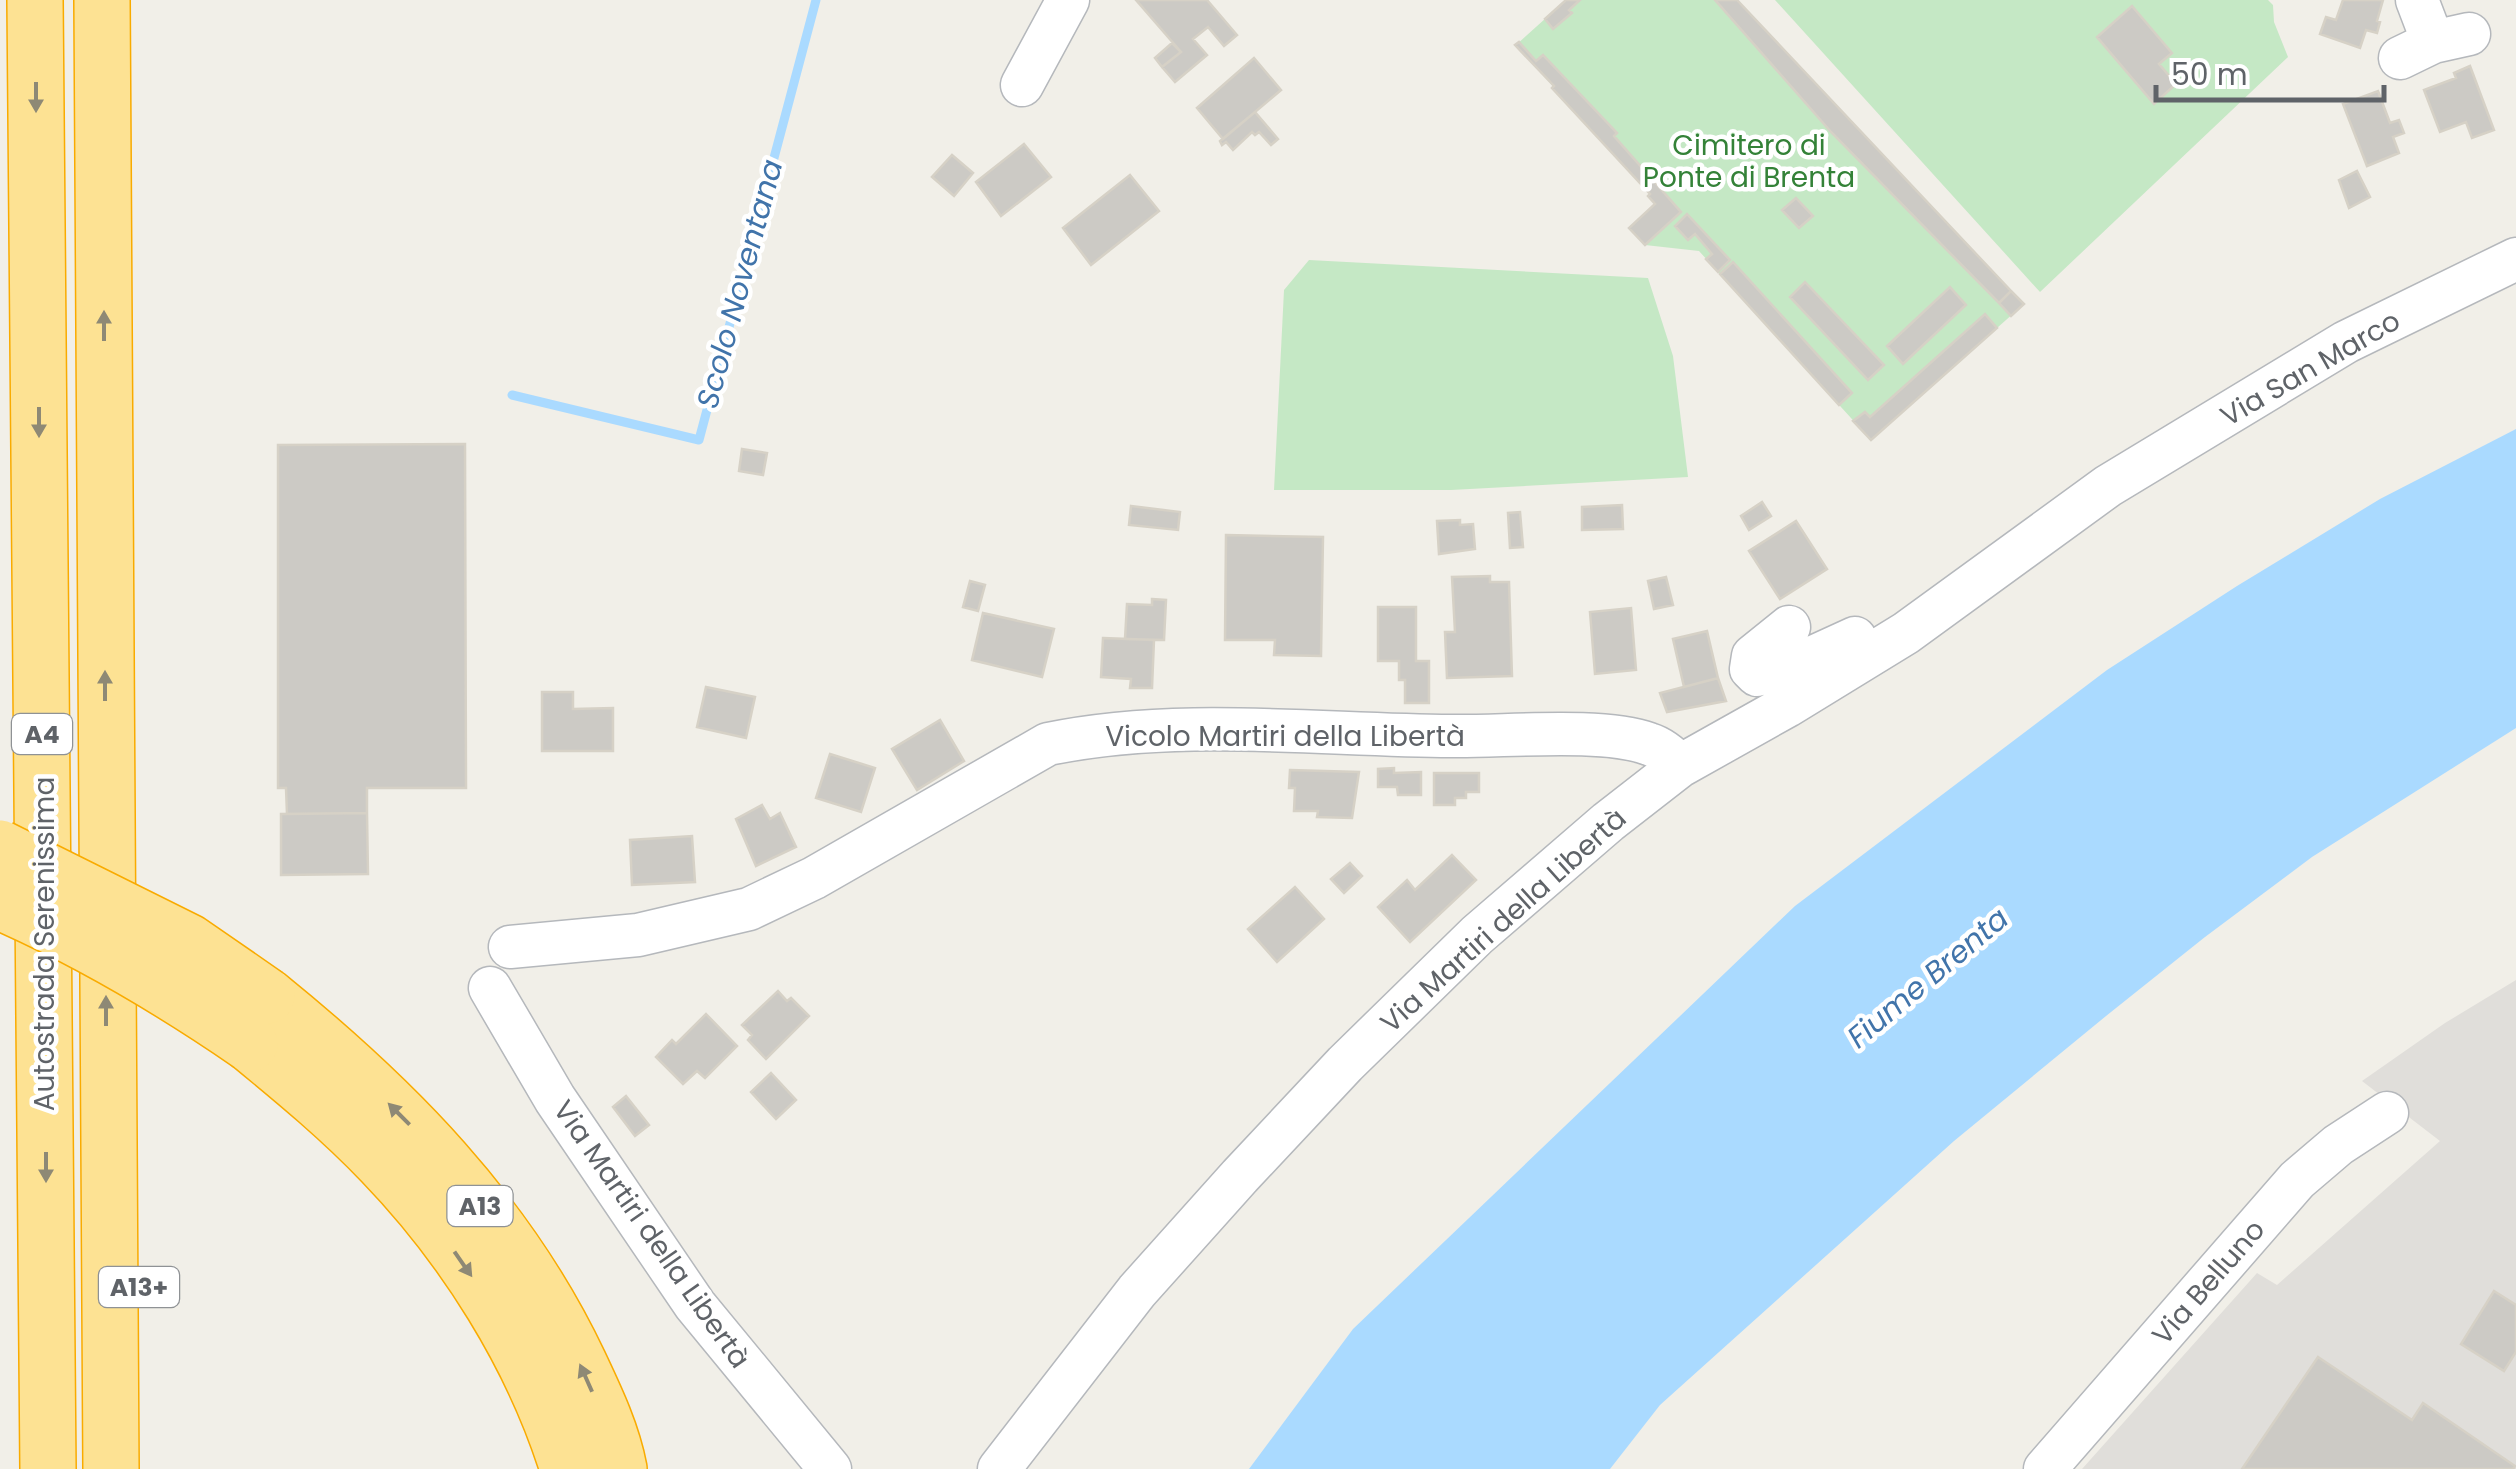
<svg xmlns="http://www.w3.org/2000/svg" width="2516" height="1469" font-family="Poppins,sans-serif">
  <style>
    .industrial { fill: #e0deda }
    .green { fill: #c5e8c5 }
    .water { fill: #aadaff }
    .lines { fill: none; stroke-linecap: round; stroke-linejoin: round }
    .stream { stroke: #aadaff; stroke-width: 9 }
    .building { fill: #cccac5; stroke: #d6d1c6; stroke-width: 2.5 }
    .minor-casing { stroke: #b5b8bc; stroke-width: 45 }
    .highway-casing { stroke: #f9ab00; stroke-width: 58 }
    .minor { stroke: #fff; stroke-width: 42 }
    .highway { stroke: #fde293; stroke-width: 55 }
    .highway-bridge-casing { stroke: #f9ab00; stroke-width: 58; stroke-linecap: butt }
    .highway-bridge { stroke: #fde293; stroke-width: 55 }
    .oneway { fill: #8e8975 }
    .labels { text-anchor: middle; stroke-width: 9; stroke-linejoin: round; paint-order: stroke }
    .shield { fill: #fff; stroke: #8f9295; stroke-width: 2.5 }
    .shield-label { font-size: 25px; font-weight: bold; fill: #5f6368 }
    .park-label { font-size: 28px; fill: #348238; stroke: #fff }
    .street-label { font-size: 28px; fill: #5f6368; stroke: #fff }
    .water-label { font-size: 30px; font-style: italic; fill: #4174aa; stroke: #fff }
  </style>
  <rect width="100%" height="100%" fill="#f1efe8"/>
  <path class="industrial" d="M 2516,980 L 2516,1469 L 2082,1469 L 2257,1273 L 2277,1285 L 2440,1141 L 2362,1081 L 2445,1023 Z"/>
  <path class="green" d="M 1566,0 L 1737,0 L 2024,304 L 1871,440 L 1699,251 L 1645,245 L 1629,228 L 1655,204 L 1648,196 L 1650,194 L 1516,45 Z
    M 1775,0 L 2268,0 L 2273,5 L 2274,22 L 2288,57 L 2040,292 Z
    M 1309,260 L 1648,278 L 1673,356 L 1688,477 L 1451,490 L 1274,490 L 1284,290 Z"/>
  <path class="water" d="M 2516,429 L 2516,728 L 2312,857 L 2205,937 L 2106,1016 L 1954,1141 L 1660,1405 L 1610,1469 L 1249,1469 L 1353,1329 L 1795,906 L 2107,670 L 2237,586 L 2380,499 Z"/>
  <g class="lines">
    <path class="stream" d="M 512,395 L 699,440 L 816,0"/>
  </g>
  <path class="building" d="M 1136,0 L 1207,0 L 1237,35 L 1224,46 L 1208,27 L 1193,39 L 1207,55 L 1175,82 L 1162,67 L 1181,52 Z
    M 1566,0 L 1580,0 L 1569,10 L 1572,13 L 1553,29 L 1545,19 Z
    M 1715,0 L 1737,0 L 2011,291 L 1999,303 L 1831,132 Z
    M 2343,0 L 2383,0 L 2377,21 L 2380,22 L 2377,33 L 2366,30 L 2360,48 L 2320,34 L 2326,17 L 2336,20 Z
    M 2132,6 L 2172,53 L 2159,64 L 2176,84 L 2154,104 L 2097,37 Z
    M 1519,42 L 1536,61 L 1543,55 L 1617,133 L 1614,136 L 1681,212 L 1645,245 L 1629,228 L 1655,204 L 1648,196 L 1650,194 L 1552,88 L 1554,86 L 1515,45 Z
    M 1172,43 L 1181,52 L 1162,67 L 1155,58 Z
    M 1254,58 L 1281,90 L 1223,139 L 1197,108 Z
    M 2470,66 L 2494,130 L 2472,138 L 2466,122 L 2440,132 L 2424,90 L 2456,78 L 2454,73 Z
    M 2378,91 L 2390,123 L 2399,120 L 2404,133 L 2393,137 L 2399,153 L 2367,166 L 2343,104 Z
    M 1255,112 L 1278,139 L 1271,145 L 1259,132 L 1255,135 L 1252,132 L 1233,150 L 1226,142 L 1222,145 L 1220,141 Z
    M 1024,144 L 1051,177 L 1001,216 L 976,182 Z
    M 952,155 L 973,173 L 954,196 L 932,177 Z
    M 2357,171 L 2370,197 L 2349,208 L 2339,180 Z
    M 1130,175 L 1159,211 L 1091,265 L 1063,228 Z
    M 1796,198 L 1813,216 L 1799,228 L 1782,210 Z
    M 1687,214 L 1730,260 L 1718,272 L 1706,259 L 1712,254 L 1695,234 L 1688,240 L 1675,226 Z
    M 1733,262 L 1852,393 L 1839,405 L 1720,274 Z
    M 1805,282 L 1884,365 L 1868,380 L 1790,297 Z
    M 1950,287 L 1966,305 L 1903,364 L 1887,346 Z
    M 2011,291 L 2024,304 L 2011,316 L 1999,303 Z
    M 1985,314 L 1997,328 L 1871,440 L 1853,421 L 1865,412 L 1870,417 Z
    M 465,444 L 466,788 L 367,788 L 367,813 L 287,814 L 286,788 L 278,788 L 278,445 Z
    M 742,449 L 767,453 L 763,475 L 739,471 Z
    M 1762,502 L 1771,516 L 1749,530 L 1741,516 Z
    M 1622,505 L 1623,529 L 1582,530 L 1582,507 Z
    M 1131,506 L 1180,512 L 1178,530 L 1129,525 Z
    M 1520,512 L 1523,547 L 1510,548 L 1508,513 Z
    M 1460,520 L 1460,525 L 1473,524 L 1475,549 L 1439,554 L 1437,521 Z
    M 1796,521 L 1827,569 L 1780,599 L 1749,551 Z
    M 1226,535 L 1323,537 L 1321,656 L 1274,655 L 1275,640 L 1225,640 Z
    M 1490,576 L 1490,582 L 1509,582 L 1512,676 L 1447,678 L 1445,632 L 1455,632 L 1452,577 Z
    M 1666,577 L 1673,605 L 1654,609 L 1648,581 Z
    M 970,581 L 985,585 L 978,611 L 963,607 Z
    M 1152,599 L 1166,600 L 1164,640 L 1125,639 L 1127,604 L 1152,605 Z
    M 1378,607 L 1416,607 L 1416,661 L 1429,661 L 1429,703 L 1405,703 L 1405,680 L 1399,680 L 1399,661 L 1378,661 Z
    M 1631,608 L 1636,670 L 1595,674 L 1590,612 Z
    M 983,613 L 1054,629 L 1042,677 L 972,660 Z
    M 1707,631 L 1718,678 L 1684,687 L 1673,639 Z
    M 1103,638 L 1154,640 L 1152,688 L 1130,688 L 1131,679 L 1101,677 Z
    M 1718,678 L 1726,701 L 1667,712 L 1660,693 Z
    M 706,687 L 755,697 L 746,738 L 697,727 Z
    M 542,692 L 573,692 L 573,709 L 613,708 L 613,751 L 542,751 Z
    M 940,720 L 964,761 L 917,790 L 892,749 Z
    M 830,754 L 875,768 L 861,812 L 816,798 Z
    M 1394,768 L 1394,773 L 1421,772 L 1421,795 L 1398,795 L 1397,787 L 1378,787 L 1378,769 Z
    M 1290,770 L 1359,772 L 1352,818 L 1317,817 L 1318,811 L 1294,811 L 1295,788 L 1289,788 Z
    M 1434,773 L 1479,773 L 1479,792 L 1466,792 L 1466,798 L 1455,798 L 1455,805 L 1434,805 Z
    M 762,805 L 770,819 L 780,813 L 796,847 L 756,866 L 736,819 Z
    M 367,813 L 368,874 L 281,875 L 281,814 Z
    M 692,836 L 695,882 L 632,885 L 630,840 Z
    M 1452,855 L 1476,880 L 1410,942 L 1378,907 L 1407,880 L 1415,890 Z
    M 1350,863 L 1362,876 L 1344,893 L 1331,879 Z
    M 1295,887 L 1324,919 L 1277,962 L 1248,929 Z
    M 778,991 L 787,1001 L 791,998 L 809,1016 L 766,1059 L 748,1040 L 752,1035 L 742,1025 Z
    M 706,1014 L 737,1046 L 705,1078 L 697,1071 L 683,1084 L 656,1057 L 672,1040 L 676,1044 Z
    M 771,1073 L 796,1100 L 776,1119 L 751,1092 Z
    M 626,1096 L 649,1125 L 635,1136 L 613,1107 Z
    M 2494,1291 L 2516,1305 L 2516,1352 L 2504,1371 L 2461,1344 Z
    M 2318,1357 L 2412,1420 L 2423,1403 L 2515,1466 L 2513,1469 L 2242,1469 Z"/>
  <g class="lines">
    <g class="minor-casing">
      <path id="minor" d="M 2433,42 L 2469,34
        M 2400,58 L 2433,42 L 2417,0
        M 1022,85 L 1068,0
        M 1789,627 L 1753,656 L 1751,669 L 1757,675 L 1809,659 L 1855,638
        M 510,947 L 638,935 L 749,909 L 814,878 L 1048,744 C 1179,717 1319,735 1451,736 C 1504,737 1602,727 1649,744 C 1662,748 1671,756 1680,766
        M 490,988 L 555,1099 L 695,1305 L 830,1469
        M 999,1469 L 1137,1291 L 1240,1176 L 1345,1064 L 1477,935 L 1608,822 L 1680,766 L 1787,706 L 1906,633 L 2108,486 L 2346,342 L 2516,259
        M 2045,1469 L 2297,1180 L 2338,1145 L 2387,1113"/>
    </g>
    <g class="highway-casing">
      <path id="highway" d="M 35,0 L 48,1469
        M 102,0 L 111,1469
        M 267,996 C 394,1099 508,1213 579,1363 C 595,1397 612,1432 619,1469
        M 250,1044 C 295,1081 341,1119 382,1162 C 464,1247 533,1356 568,1469"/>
    </g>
    <use href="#minor" class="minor"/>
    <use href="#highway" class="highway"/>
    <g class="highway-bridge-casing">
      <path id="highway-bridge" d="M 0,848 L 189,942 L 267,996
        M 0,902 C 89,941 170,989 250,1044"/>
    </g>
    <use href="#highway-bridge" class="highway-bridge"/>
  </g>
  <defs><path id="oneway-solid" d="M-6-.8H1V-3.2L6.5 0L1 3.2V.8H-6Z" transform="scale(2.5)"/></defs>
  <g class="oneway">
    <use href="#oneway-solid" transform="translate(36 97) rotate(90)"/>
    <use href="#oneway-solid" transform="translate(104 326) rotate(-90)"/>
    <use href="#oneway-solid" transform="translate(39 422) rotate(90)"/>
    <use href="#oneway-solid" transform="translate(105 686) rotate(-90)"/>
    <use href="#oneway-solid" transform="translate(106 1011) rotate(-90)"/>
    <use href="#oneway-solid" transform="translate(399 1114) rotate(-135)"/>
    <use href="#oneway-solid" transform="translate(46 1167) rotate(90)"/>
    <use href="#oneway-solid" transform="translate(463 1264) rotate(55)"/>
    <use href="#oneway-solid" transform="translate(586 1378) rotate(-114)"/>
  </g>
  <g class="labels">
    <g class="shield">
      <rect x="12" y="714" width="60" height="40" rx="8"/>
      <rect x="447.5" y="1186" width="65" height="40" rx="8"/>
      <rect x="99" y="1267" width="80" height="40" rx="8"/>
    </g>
    <g class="shield-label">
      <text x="42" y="743">A4</text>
      <text x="480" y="1215">A13</text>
      <text x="139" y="1296">A13+</text>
    </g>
    <g class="park-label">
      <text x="1749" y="155">Cimitero di<tspan x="1749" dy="32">Ponte di Brenta</tspan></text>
    </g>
    <g class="street-label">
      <text transform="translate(2310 368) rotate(-30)" y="10">Via San Marco</text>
      <text x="1285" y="746">Vicolo Martiri della Libertà</text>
      <text transform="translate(1503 920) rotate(-42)" y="10">Via Martiri della Libertà</text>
      <text transform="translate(44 944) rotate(-90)" y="10">Autostrada Serenissima</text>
      <text transform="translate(652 1234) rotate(55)" y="10">Via Martiri della Libertà</text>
      <text transform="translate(2208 1282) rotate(-49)" y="10">Via Belluno</text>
    </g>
    <g class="water-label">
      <text transform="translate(740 284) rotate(-75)" y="10">Scolo Noventana</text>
      <text transform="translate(1928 978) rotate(-40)" y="10">Fiume Brenta</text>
    </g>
  </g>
  <path d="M2156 85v15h228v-15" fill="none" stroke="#5f6368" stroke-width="5"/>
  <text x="2171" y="85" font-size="30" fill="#5f6368" stroke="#ffffff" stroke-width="8" paint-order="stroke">50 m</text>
</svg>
